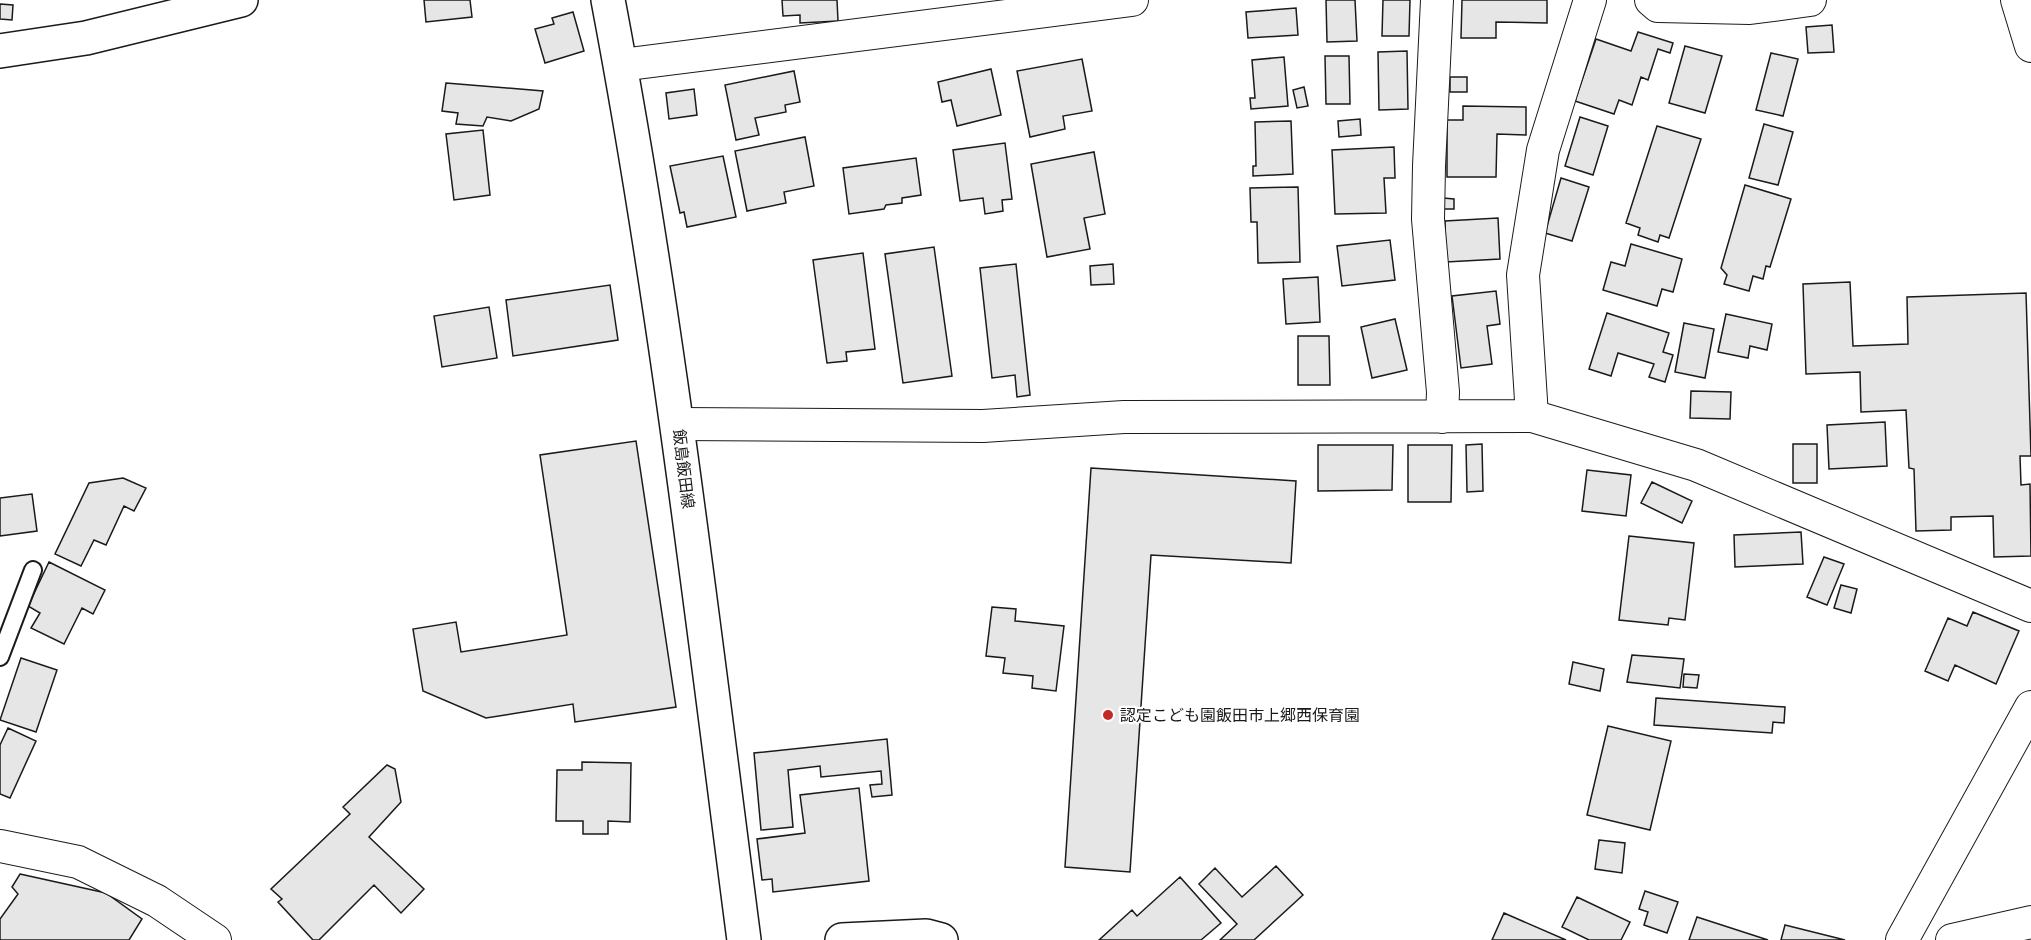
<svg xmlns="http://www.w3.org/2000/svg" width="2031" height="940" font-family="Barlow,'Noto Sans JP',sans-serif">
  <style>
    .building { fill: #e6e6e6; stroke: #1a1a1a; stroke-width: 1.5 }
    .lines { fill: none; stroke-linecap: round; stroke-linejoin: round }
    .service-casing { stroke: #1a1a1a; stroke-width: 20 }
    .minor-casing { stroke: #1a1a1a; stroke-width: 34 }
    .tertiary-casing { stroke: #1a1a1a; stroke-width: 36 }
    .primary-casing { stroke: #1a1a1a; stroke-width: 36 }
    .service { stroke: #fff; stroke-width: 16 }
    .minor { stroke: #fff; stroke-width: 32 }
    .tertiary { stroke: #fff; stroke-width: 33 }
    .primary { stroke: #fff; stroke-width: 33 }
    .poi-dot { fill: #c62828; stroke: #fff; stroke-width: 2 }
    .labels { text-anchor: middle; stroke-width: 4.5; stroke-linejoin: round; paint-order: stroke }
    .street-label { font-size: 16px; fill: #1a1a1a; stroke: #fff }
    .poi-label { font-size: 16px; fill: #1a1a1a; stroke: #fff; text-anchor: start }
  </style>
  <rect width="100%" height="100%" fill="#fff"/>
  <path class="building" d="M 424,0 L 470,0 L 472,17 L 426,22 Z
    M 782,0 L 837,0 L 838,21 L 800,23 L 800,15 L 783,16 Z
    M 1326,0 L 1355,0 L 1357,41 L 1327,42 Z
    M 1383,0 L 1410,0 L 1409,36 L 1382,36 Z
    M 1462,0 L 1547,0 L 1547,23 L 1496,22 L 1496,38 L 1461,38 Z
    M 0,4 L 13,5 L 12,20 L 0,19 Z
    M 1296,8 L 1298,35 L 1248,38 L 1246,12 Z
    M 573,12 L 584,51 L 545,63 L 535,29 L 554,24 L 552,18 Z
    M 1832,25 L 1834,52 L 1808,53 L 1806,27 Z
    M 1638,32 L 1673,43 L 1670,53 L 1658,49 L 1648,80 L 1641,77 L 1632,105 L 1619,100 L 1614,114 L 1575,101 L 1596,39 L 1631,51 Z
    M 1685,46 L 1722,56 L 1705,113 L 1669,103 Z
    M 1407,51 L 1408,109 L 1379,110 L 1378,52 Z
    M 1771,53 L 1798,59 L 1783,116 L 1756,110 Z
    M 1325,56 L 1349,56 L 1350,104 L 1326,104 Z
    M 1284,57 L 1288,106 L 1251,109 L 1250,98 L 1255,98 L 1252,60 Z
    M 1082,59 L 1092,111 L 1063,116 L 1065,129 L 1030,137 L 1017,71 Z
    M 991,69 L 1001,115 L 957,126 L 951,100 L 942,102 L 938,82 Z
    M 794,71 L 800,102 L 785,105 L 786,112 L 755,118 L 759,135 L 736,140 L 725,85 Z
    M 1450,77 L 1467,77 L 1467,92 L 1450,92 Z
    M 446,83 L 543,91 L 539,109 L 511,121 L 487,117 L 483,126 L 456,124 L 458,113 L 442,111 Z
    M 1304,87 L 1308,106 L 1297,108 L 1293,90 Z
    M 694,89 L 697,115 L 669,119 L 666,93 Z
    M 1463,106 L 1526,107 L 1526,135 L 1497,134 L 1496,177 L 1447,177 L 1447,120 L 1463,120 Z
    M 1580,117 L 1608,126 L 1593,175 L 1565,166 Z
    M 1360,119 L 1361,135 L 1339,137 L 1338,121 Z
    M 1291,121 L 1293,174 L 1253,176 L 1253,166 L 1256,166 L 1255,122 Z
    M 1764,124 L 1793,132 L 1778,185 L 1749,178 Z
    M 1657,126 L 1701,139 L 1669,238 L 1660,235 L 1658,242 L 1638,235 L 1640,228 L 1626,223 Z
    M 483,130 L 490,195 L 454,200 L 446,134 Z
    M 805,137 L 814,186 L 784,192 L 786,203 L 747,211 L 735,151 Z
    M 1005,143 L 1012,199 L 1002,200 L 1003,211 L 985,214 L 983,198 L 960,201 L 953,150 Z
    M 1394,147 L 1395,178 L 1384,178 L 1386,213 L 1335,214 L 1332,150 Z
    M 1094,152 L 1105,214 L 1084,218 L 1090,249 L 1047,257 L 1031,164 Z
    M 723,156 L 736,217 L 687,227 L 684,212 L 680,213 L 670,166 Z
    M 916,158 L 921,195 L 902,198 L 902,203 L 886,205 L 884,209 L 849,214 L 843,168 Z
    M 1561,178 L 1589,187 L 1572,241 L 1545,233 Z
    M 1745,185 L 1791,199 L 1770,267 L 1766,266 L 1763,279 L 1753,276 L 1749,291 L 1724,284 L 1727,275 L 1721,268 Z
    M 1298,187 L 1300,262 L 1258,263 L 1257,222 L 1251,222 L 1250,188 Z
    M 1443,198 L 1454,199 L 1454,209 L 1443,209 Z
    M 1498,218 L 1500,259 L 1446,262 L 1445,221 Z
    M 1390,240 L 1395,280 L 1342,286 L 1337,246 Z
    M 1631,244 L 1682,259 L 1673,292 L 1662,289 L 1657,306 L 1603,290 L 1611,262 L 1625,266 Z
    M 934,247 L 952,376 L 903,383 L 885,254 Z
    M 863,253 L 875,349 L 846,352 L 847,361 L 827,363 L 813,260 Z
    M 1016,264 L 1030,395 L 1017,397 L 1015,375 L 992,378 L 980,268 Z
    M 1113,264 L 1114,284 L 1091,285 L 1090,266 Z
    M 1318,277 L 1320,322 L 1286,324 L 1283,279 Z
    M 1850,282 L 1853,346 L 1908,344 L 1907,297 L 2026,293 L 2031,456 L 2020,456 L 2021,485 L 2030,484 L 2031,556 L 1994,557 L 1993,516 L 1951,517 L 1951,530 L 1916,531 L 1914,469 L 1909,468 L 1906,410 L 1861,412 L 1860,372 L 1806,374 L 1803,284 Z
    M 610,285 L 618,340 L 513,356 L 506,300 Z
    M 1496,291 L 1500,324 L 1487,326 L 1492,364 L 1461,368 L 1452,296 Z
    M 489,307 L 497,358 L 442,367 L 434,316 Z
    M 1607,313 L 1669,333 L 1663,352 L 1673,355 L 1665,382 L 1649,377 L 1654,364 L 1618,353 L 1611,376 L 1589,369 Z
    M 1726,314 L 1772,324 L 1767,350 L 1750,346 L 1748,358 L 1718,352 Z
    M 1395,319 L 1407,370 L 1372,378 L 1361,327 Z
    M 1684,323 L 1714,329 L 1705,378 L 1675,372 Z
    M 1298,336 L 1329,336 L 1330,385 L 1298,385 Z
    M 1691,391 L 1731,392 L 1730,419 L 1690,418 Z
    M 1885,422 L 1887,466 L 1829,469 L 1827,425 Z
    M 636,441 L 676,707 L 575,722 L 573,704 L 486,718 L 423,691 L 413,629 L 456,622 L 461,652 L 567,635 L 540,455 Z
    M 1482,444 L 1483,491 L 1467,492 L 1466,445 Z
    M 1793,444 L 1817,444 L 1817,483 L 1793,483 Z
    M 1318,445 L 1393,445 L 1392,490 L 1318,491 Z
    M 1408,445 L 1452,445 L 1451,502 L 1408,502 Z
    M 1091,468 L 1296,481 L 1291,563 L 1151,555 L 1130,872 L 1065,867 Z
    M 1587,470 L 1631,475 L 1626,516 L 1582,511 Z
    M 123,478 L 146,488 L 134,511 L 124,506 L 106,545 L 94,540 L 81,566 L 55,554 L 89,483 Z
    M 1652,482 L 1692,501 L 1682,523 L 1641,503 Z
    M 32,494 L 37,531 L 0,536 L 0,498 Z
    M 1801,532 L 1803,564 L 1735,567 L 1734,535 Z
    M 1629,536 L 1694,543 L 1685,620 L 1669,618 L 1668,625 L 1619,620 Z
    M 1824,557 L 1844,564 L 1827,605 L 1807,597 Z
    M 49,562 L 105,590 L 93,614 L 82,608 L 64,644 L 31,628 L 40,613 L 28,606 Z
    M 1841,585 L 1857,589 L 1851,613 L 1834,608 Z
    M 992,607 L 1016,609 L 1015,621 L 1064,626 L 1056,691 L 1032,688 L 1033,676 L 1003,673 L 1005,658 L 986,656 Z
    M 1973,612 L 2019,631 L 1996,684 L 1955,665 L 1948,681 L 1925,671 L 1948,618 L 1967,626 Z
    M 1632,655 L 1684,659 L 1680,688 L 1627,682 Z
    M 21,658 L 57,670 L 36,732 L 0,720 Z
    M 1573,662 L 1604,669 L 1600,691 L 1569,684 Z
    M 1684,674 L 1699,675 L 1697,688 L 1683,687 Z
    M 1656,698 L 1785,707 L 1784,723 L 1773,722 L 1772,733 L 1654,725 Z
    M 1608,726 L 1671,741 L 1650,830 L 1587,815 Z
    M 8,728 L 36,741 L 10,798 L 0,794 L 0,745 Z
    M 887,739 L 892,795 L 872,797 L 870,785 L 882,784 L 881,771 L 821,777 L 820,766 L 788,770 L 793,827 L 761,830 L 754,753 Z
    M 582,762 L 631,763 L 630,822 L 608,821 L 608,834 L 583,834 L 583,821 L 556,821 L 557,770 L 582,770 Z
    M 387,765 L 395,769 L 401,802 L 369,837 L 424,889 L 401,913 L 374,885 L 319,940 L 313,940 L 278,902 L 282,899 L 271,889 L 350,814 L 343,807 Z
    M 859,788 L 869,881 L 773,892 L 772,879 L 762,880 L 757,839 L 805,833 L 800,795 Z
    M 1599,840 L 1625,843 L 1622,873 L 1595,869 Z
    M 1276,866 L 1303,895 L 1254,940 L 1220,940 L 1237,924 L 1199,884 L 1215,868 L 1242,897 Z
    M 20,874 L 106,893 L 142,919 L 129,940 L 0,940 L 0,919 L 18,894 L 12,887 Z
    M 1180,877 L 1221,923 L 1201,940 L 1099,940 L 1132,910 L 1137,916 Z
    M 1645,891 L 1678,902 L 1667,933 L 1644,925 L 1648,912 L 1639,909 Z
    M 1577,897 L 1630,922 L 1621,940 L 1589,940 L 1562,927 Z
    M 1504,913 L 1566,940 L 1492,940 Z
    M 1697,917 L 1768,940 L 1689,940 Z
    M 1785,925 L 1845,940 L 1781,940 Z"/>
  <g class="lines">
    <g class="service-casing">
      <path id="service" d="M 0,657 L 33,570"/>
    </g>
    <g class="minor-casing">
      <path id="minor" d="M 1437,0 L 1429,166 L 1428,219 L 1443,392 L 1442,417
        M 1651,0 L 1658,6 L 1750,8 L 1810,0
        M 2017,0 L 2031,46
        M 621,65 L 1132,0
        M 1532,416 L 1523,275 L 1543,150 L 1590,0
        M 678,424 L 983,426 L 1124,417 L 1532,416 L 1696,465 L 2031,606
        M 0,846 L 78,862 L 157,901 L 215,940
        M 1902,940 L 2031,707
        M 1952,940 L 2031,922"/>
    </g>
    <g class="tertiary-casing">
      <path id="tertiary" d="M 0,51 L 86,38 L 241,0
        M 842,940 L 926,936 L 941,940"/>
    </g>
    <g class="primary-casing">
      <path id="primary" d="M 608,0 C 667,311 703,626 744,940"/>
    </g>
    <use href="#service" class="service"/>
    <use href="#minor" class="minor"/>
    <use href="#tertiary" class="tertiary"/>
    <use href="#primary" class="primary"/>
  </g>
  <circle class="poi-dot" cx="1108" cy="715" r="6"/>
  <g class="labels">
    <g class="street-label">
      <text transform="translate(684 469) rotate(83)" y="6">飯島飯田線</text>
    </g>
    <g class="poi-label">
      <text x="1120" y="721">認定こども園飯田市上郷西保育園</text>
    </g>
  </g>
</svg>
